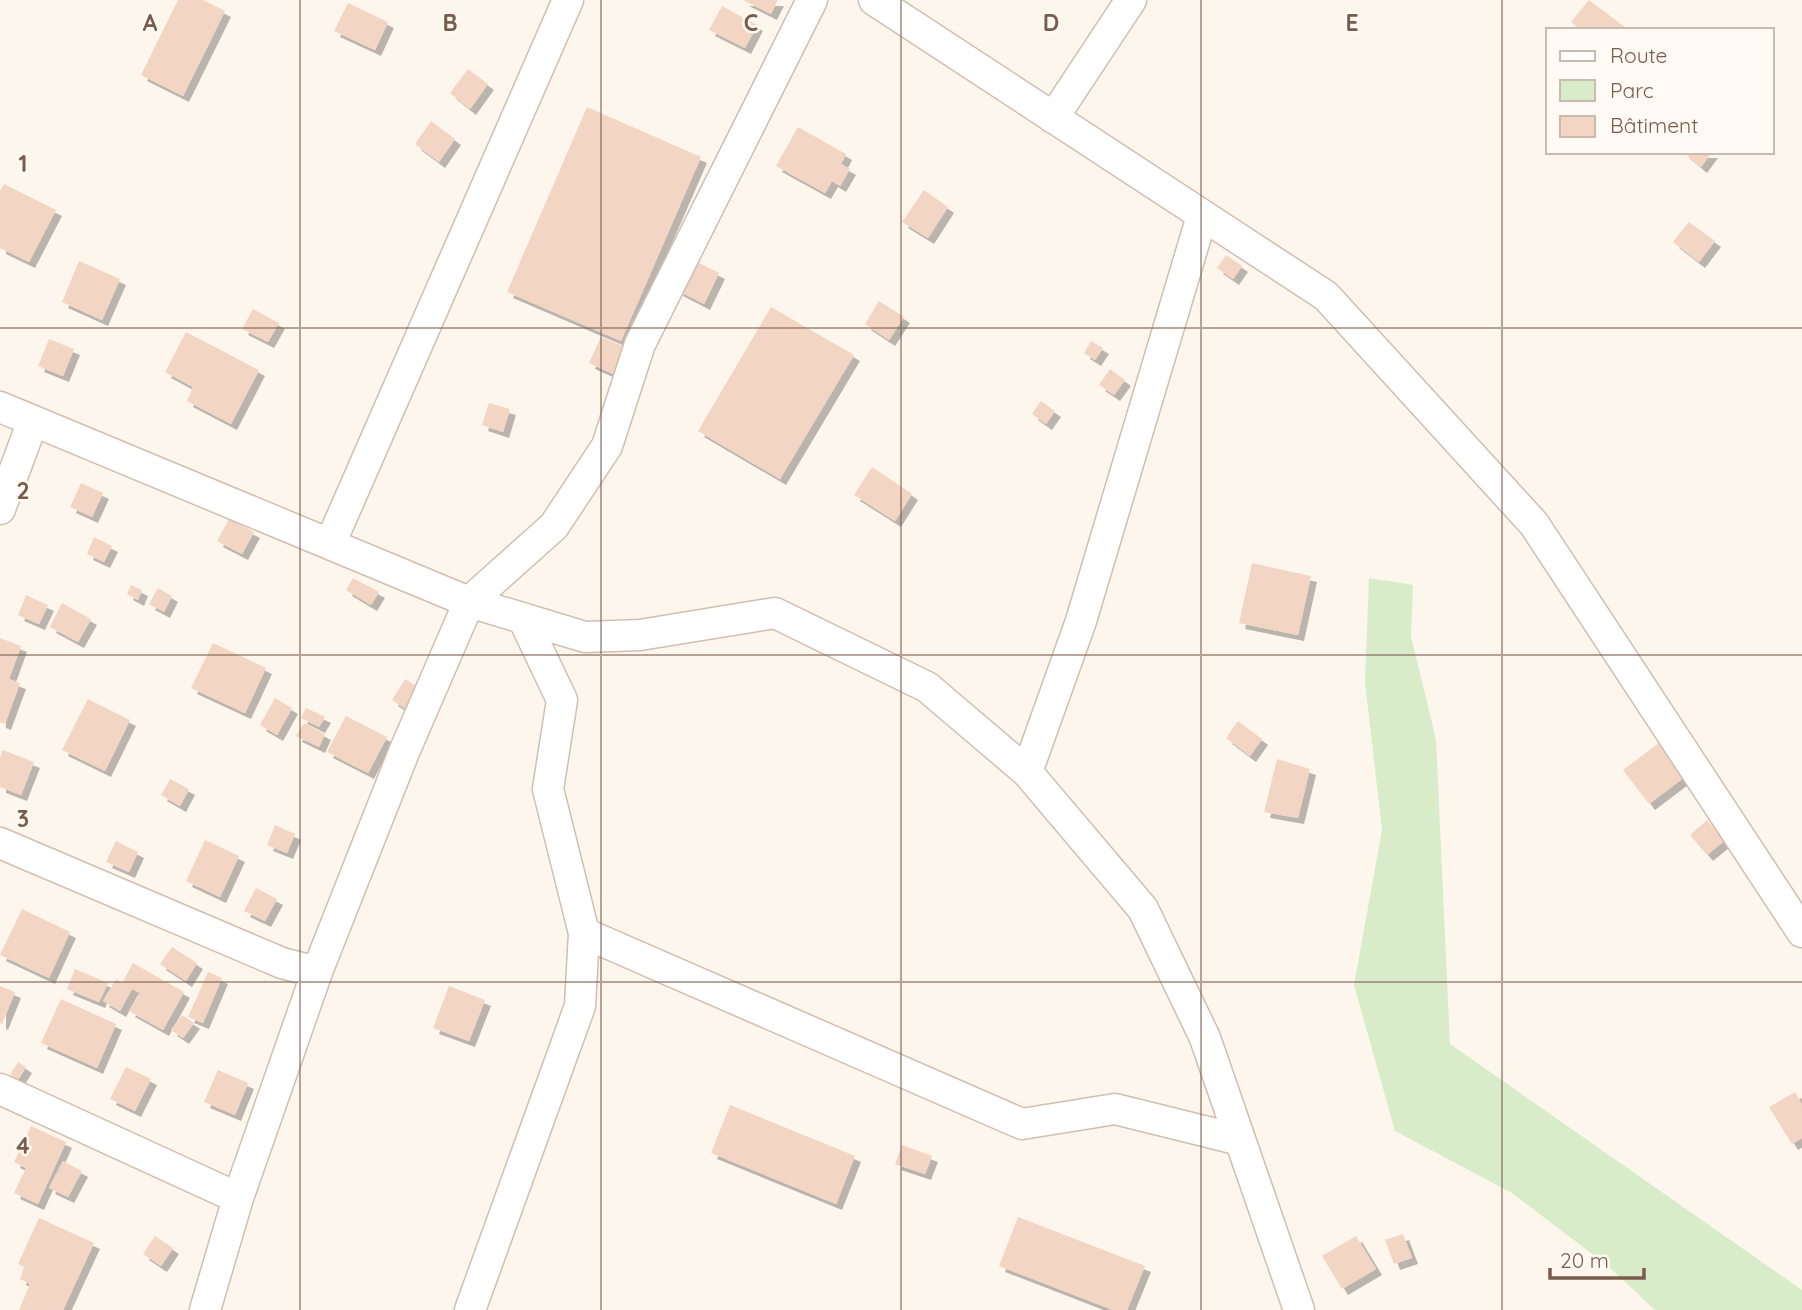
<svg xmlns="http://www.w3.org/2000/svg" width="1802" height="1310" font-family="Quicksand,sans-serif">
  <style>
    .green { fill: #d8ecc9 }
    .building { fill: #f3d5c3; filter: url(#shadow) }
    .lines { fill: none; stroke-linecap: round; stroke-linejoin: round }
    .street-casing { stroke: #d1beb0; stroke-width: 33 }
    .street { stroke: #fff; stroke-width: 30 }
    .grid { fill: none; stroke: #7a5c4d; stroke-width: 2; stroke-opacity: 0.55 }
    .grid-label { font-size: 23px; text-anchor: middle; font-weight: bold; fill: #7a5c4d; stroke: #fffaf3; stroke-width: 5; stroke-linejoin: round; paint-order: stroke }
  </style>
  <defs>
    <filter id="shadow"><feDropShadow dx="6" dy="6" stdDeviation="0" flood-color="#0004"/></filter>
  </defs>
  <rect width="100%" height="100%" fill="#fdf6ec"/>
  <path class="green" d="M 1369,578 L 1413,585 L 1411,636 L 1436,740 L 1450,1044 L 1802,1290 L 1802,1310 L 1655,1310 L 1608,1266 L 1512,1193 L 1395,1131 L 1354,985 L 1382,830 L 1365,682 Z"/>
  <path class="building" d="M 178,0 L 203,0 L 225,11 L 183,96 L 141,75 Z
    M 743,0 L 778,0 L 771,14 Z
    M 1589,0 L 1626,28 L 1624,30 L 1580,30 L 1571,22 Z
    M 348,3 L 388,22 L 375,50 L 334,31 Z
    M 722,6 L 757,25 L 745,48 L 709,30 Z
    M 468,69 L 488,84 L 470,109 L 450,93 Z
    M 587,107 L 701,157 L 621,341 L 507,292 Z
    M 431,121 L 455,139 L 439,162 L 415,144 Z
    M 798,127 L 846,154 L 841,164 L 850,169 L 840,186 L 832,181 L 825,193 L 776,166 Z
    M 1683,152 L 1712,152 L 1701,167 Z
    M 4,184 L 56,210 L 29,262 L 0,248 L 0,191 Z
    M 924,190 L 948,207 L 928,238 L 902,222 Z
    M 1689,222 L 1715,241 L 1699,262 L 1673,242 Z
    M 1226,255 L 1242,266 L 1233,279 L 1217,268 Z
    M 693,260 L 719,273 L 704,304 L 677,290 Z
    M 79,261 L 120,279 L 102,320 L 62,302 Z
    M 879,301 L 904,317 L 889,340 L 865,324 Z
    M 771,307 L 854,355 L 780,479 L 698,431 Z
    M 253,309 L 279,323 L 268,342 L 242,329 Z
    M 186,332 L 259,370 L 231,424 L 187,401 L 193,387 L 165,372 Z
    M 601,337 L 630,349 L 618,376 L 589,363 Z
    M 49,339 L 74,349 L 63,376 L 38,366 Z
    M 1091,341 L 1103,348 L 1095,360 L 1084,353 Z
    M 1110,369 L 1125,380 L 1114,395 L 1099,385 Z
    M 1041,401 L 1055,411 L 1046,424 L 1032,414 Z
    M 489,403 L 510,409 L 503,432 L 482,425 Z
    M 872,467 L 912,494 L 895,521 L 854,495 Z
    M 81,483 L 103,493 L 92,517 L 70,507 Z
    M 229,519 L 254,532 L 242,554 L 217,541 Z
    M 94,537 L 112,546 L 104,562 L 87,554 Z
    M 1252,563 L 1311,576 L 1298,635 L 1239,623 Z
    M 353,578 L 379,592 L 371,605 L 346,590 Z
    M 131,585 L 142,590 L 138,600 L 127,594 Z
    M 158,588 L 172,596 L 164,612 L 149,604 Z
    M 26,595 L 48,605 L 39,624 L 18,615 Z
    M 62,603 L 91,619 L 78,642 L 50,627 Z
    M 0,638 L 21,646 L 9,679 L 20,683 L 5,724 L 0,722 Z
    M 213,643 L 266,668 L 245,713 L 191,688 Z
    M 405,679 L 422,690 L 409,711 L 392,700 Z
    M 275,698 L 292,708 L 277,735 L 260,725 Z
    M 88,699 L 130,720 L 105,771 L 62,750 Z
    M 306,708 L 325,717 L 319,727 L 301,718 Z
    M 346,716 L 387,737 L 368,773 L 327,752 Z
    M 1238,721 L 1262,739 L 1250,756 L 1226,738 Z
    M 304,723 L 325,734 L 319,747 L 296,736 Z
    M 1660,742 L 1686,776 L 1649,804 L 1623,770 Z
    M 3,750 L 34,762 L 21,795 L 0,787 L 0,758 Z
    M 1277,759 L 1310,769 L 1298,818 L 1264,812 Z
    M 170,779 L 189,789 L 180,806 L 161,795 Z
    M 1707,820 L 1724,841 L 1707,855 L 1690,835 Z
    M 275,825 L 295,834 L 287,853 L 267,845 Z
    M 205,840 L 239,856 L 220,897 L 186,881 Z
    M 116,841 L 138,852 L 129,872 L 106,862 Z
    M 256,888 L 277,899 L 265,921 L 244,911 Z
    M 22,909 L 70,932 L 49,978 L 0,955 Z
    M 172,947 L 197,963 L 186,981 L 160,964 Z
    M 133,963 L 184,992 L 163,1030 L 129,1011 L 140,993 L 132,989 L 120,1011 L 103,1001 L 116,979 L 122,983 Z
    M 75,969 L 108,983 L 99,1002 L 67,989 Z
    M 208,972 L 222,978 L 203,1023 L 188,1017 Z
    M 0,986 L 15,992 L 2,1024 L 0,1023 Z
    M 449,986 L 485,1000 L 469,1041 L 433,1028 Z
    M 61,999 L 116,1024 L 97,1068 L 41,1043 Z
    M 182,1015 L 194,1023 L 183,1038 L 171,1030 Z
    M 18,1062 L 26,1067 L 18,1080 L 10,1075 Z
    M 126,1067 L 151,1079 L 135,1111 L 110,1099 Z
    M 218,1070 L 248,1083 L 235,1115 L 204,1102 Z
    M 1795,1092 L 1802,1105 L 1802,1138 L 1792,1144 L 1769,1107 Z
    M 730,1105 L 855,1156 L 836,1204 L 711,1153 Z
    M 31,1126 L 66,1142 L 38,1204 L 14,1193 L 26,1168 L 14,1162 Z
    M 902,1145 L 932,1156 L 925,1174 L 895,1164 Z
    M 63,1161 L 82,1171 L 68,1197 L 49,1188 Z
    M 1018,1217 L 1145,1266 L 1127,1310 L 1113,1310 L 999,1266 Z
    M 39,1218 L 94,1243 L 63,1310 L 19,1310 L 30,1284 L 20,1279 L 24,1267 L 18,1264 Z
    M 1403,1234 L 1412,1258 L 1394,1264 L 1385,1240 Z
    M 155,1236 L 173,1248 L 161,1266 L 143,1254 Z
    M 1356,1236 L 1376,1269 L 1342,1289 L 1322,1256 Z"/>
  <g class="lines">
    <g class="street-casing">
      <path id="street" d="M 874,0 L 1326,296 L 1534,524 L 1802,932
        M 1053,118 L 1131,0
        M 0,407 L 469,602 L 585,637 L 640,635 L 775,613 L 927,687 L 1027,772 L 1143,909 L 1205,1038 L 1299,1310
        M 0,509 L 33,421
        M 330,544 L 568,0
        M 1027,772 L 1081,621 L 1202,216
        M 0,843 L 282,963 L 317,972
        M 584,933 L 1022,1124 L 1115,1109 L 1240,1140
        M 0,1089 L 238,1198
        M 205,1310 L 238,1198 L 317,972 L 404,752 L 469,602 L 554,526 L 607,446 L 640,344 L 812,0
        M 470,1310 L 580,1006 L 584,933 L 548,789 L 562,700 L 523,618"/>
    </g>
    <use href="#street" class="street"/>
  </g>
  <path class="grid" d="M 300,0 L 300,1310M 601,0 L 601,1310M 901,0 L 901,1310M 1201,0 L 1201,1310M 1502,0 L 1502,1310M 0,328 L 1802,328M 0,655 L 1802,655M 0,982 L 1802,982"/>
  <g class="grid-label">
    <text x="150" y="31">A</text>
    <text x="450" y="31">B</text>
    <text x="751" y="31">C</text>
    <text x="1051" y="31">D</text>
    <text x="1352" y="31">E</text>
    <text x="23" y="172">1</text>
    <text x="23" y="499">2</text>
    <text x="23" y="827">3</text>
    <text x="23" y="1154">4</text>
  </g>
  <rect x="1546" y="28" width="228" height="126" fill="#fffaf3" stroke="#cabbb1" stroke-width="2"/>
  <rect x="1560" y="51" width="35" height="10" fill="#ffffff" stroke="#cabbb1" stroke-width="2"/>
  <text x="1610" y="63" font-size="21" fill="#7a5c4d">Route</text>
  <rect x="1560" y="80" width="35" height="21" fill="#d8ecc9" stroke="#cabbb1" stroke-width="2"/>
  <text x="1610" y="98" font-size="21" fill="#7a5c4d">Parc</text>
  <rect x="1560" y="116" width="35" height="21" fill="#f3d5c3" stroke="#cabbb1" stroke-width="2"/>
  <text x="1610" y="133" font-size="21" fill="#7a5c4d">Bâtiment</text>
  <path d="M1550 1268v10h94v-10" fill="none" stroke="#7a5c4d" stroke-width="3.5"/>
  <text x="1560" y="1268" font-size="21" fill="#7a5c4d" stroke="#fffaf3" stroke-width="5" paint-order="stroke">20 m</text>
</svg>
